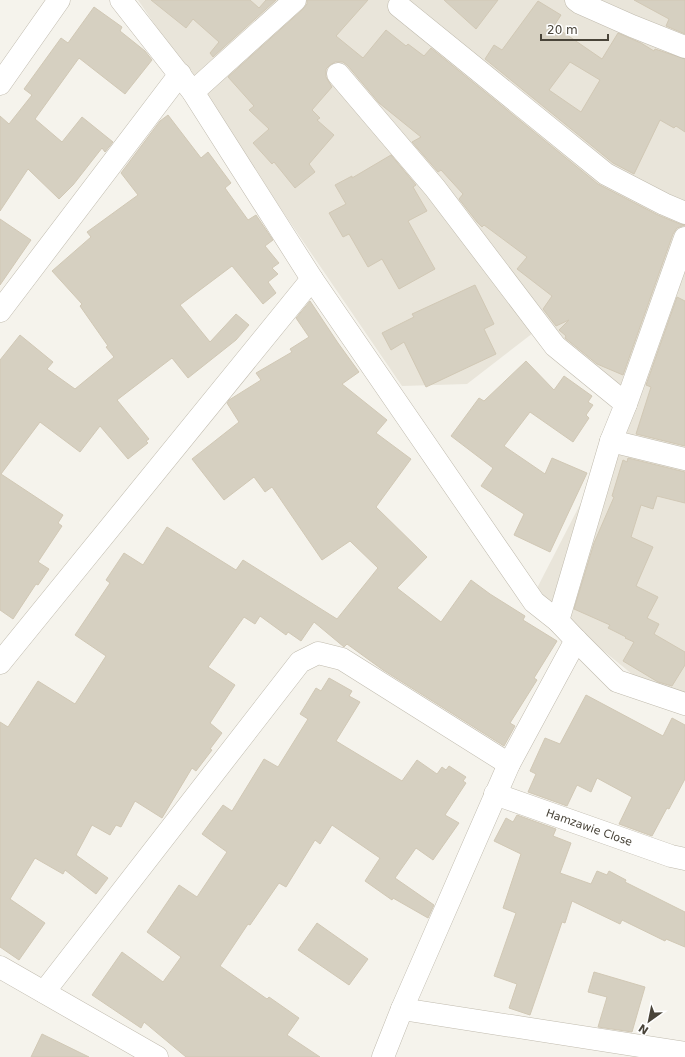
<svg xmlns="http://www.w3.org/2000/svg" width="685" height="1057" font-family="'DejaVu Sans',sans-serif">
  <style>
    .residential { fill: #e9e5da }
    .building { fill: #d6d0c1; stroke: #d1c8b5; fill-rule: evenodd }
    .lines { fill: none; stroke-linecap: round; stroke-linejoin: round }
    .minor-casing { stroke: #c0bbae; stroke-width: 23 }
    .minor { stroke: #fff; stroke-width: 22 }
    .labels { text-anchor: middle; stroke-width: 3.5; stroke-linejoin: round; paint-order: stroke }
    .street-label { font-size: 11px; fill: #494439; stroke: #fff }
  </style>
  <rect width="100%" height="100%" fill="#f5f3ec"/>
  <path class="residential" d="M 138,0 L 685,0 L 685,698 L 638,679 L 534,594 L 587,491 L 621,389 L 533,333 L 467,384 L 402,386 Z"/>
  <path class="building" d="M 151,0 L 250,0 L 259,8 L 266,0 L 276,0 L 213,57 L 210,53 L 219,42 L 193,19 L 186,28 Z
    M 307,0 L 368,0 L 336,36 L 363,58 L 386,30 L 406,46 L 408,44 L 424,56 L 431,48 L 598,184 L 658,215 L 680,224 L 685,225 L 677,228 L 673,234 L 623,375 L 597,364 L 565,338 L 566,336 L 559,330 L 569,320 L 556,326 L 543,309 L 552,296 L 517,269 L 527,257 L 484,225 L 482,227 L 477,222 L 459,199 L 463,194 L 441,170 L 438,172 L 412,142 L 421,137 L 379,103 L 348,66 L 343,62 L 335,62 L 330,65 L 326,69 L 326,77 L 332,87 L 312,110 L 320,118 L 317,120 L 334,135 L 309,164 L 315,172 L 295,188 L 274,162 L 272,164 L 253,143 L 269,129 L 249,110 L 254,106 L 228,77 L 303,9 L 307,4 Z
    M 444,0 L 498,0 L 476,29 Z
    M 634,0 L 685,0 L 685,34 L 666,26 L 669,19 Z
    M 538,1 L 561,15 L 554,26 L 602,59 L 618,33 L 641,43 L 654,51 L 655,49 L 685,59 L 685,132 L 676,126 L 674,128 L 660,120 L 634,174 L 613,163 L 485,59 L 494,45 L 502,50 ZM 570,62 L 600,80 L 581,112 L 549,90 Z
    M 94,7 L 122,27 L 120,31 L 145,51 L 152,60 L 125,94 L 79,58 L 35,119 L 62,142 L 82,117 L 113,142 L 105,152 L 102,148 L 73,185 L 59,199 L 28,169 L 0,211 L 0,116 L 9,124 L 32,95 L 24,89 L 61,38 L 68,43 Z
    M 168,115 L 201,158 L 208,152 L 231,183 L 225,188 L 248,220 L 256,215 L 273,240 L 265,246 L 279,263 L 272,268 L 278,274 L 268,282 L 276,293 L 263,304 L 232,266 L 180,305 L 210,342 L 236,314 L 249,325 L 236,340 L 188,378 L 172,358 L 117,400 L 149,439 L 146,441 L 148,443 L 128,459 L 100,426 L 80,452 L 40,422 L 1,474 L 63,515 L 58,523 L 62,526 L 38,562 L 49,569 L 38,585 L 36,584 L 13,619 L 0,610 L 0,360 L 20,335 L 53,362 L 47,369 L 75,389 L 114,357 L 106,347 L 108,346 L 80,306 L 82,304 L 52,271 L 91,237 L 87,232 L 138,195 L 121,173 L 160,121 Z
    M 391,155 L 416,185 L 413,187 L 427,211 L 408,221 L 435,269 L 399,289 L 382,259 L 368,267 L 349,234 L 343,237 L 329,213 L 346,204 L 335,185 L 352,176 L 352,178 Z
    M 0,219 L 31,240 L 0,285 Z
    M 475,285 L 494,324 L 484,329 L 496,354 L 426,387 L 404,342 L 391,350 L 382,333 L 414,317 L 412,314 Z
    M 677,297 L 685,301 L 685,446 L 636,434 L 651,387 L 646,385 Z
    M 310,301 L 338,343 L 359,372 L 342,384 L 387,420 L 376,433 L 411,459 L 376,507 L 427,557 L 397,588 L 441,622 L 471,580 L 490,594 L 525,616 L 523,620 L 557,641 L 534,678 L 537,680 L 510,723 L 515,726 L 504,746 L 383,670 L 347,644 L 344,647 L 314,622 L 301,641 L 288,632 L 286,635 L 260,616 L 255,624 L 244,617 L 208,667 L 235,685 L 210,723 L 222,733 L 210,749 L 212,750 L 196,771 L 192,768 L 162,818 L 135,801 L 121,827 L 116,825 L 110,835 L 92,825 L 76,855 L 108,878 L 96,894 L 65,870 L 63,874 L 35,858 L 10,899 L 45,923 L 19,960 L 0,947 L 0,722 L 8,727 L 38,681 L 75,704 L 106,656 L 75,635 L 110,583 L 106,580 L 124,553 L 143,565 L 167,527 L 236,570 L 243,560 L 337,619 L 378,568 L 350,541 L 322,560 L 272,487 L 265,492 L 254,477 L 224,500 L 192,459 L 239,422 L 227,403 L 229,400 L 261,380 L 256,373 L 292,352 L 290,349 L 309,337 L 296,318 Z
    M 526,361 L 554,390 L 564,376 L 592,396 L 588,402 L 593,405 L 586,415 L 589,418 L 573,442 L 530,412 L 504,446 L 545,474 L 552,458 L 587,473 L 550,552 L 514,535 L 524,514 L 481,486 L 493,468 L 451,436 L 479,398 L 484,401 Z
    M 628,458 L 685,472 L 685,503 L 657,496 L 653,509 L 641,505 L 631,537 L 653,547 L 636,586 L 658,597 L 647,618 L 659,624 L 654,634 L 685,652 L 685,665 L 672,686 L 658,682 L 623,661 L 634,642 L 625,638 L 626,637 L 608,628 L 610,625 L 574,609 L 594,543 L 614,497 L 612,496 L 623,460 L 627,462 Z
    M 329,678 L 352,691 L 349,696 L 360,702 L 336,741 L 402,781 L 417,760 L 437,774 L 442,767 L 446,770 L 449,766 L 466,777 L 463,781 L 466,783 L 445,815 L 459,823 L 433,860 L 416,848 L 395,878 L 434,905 L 428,918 L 393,898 L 392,900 L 365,881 L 380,858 L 332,825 L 320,844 L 315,840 L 286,887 L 279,883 L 250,925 L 248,924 L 220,966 L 267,999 L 269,997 L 299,1018 L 287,1035 L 320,1057 L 186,1057 L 144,1022 L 141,1028 L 92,995 L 122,952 L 163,982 L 181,957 L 147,932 L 179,885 L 197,897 L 227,852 L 202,834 L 223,805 L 232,811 L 264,759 L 278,767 L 308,719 L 300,714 L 316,688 L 321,691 Z
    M 586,695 L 663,736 L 672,718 L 685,725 L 685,779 L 669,809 L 667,808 L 652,836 L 619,824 L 632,797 L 597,778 L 591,792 L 577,785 L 567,806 L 528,792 L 536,774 L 530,771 L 545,738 L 560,744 Z
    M 517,815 L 556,829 L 553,836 L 571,843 L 560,873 L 591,884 L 597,871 L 607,875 L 609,871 L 626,880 L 625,882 L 685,912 L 685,947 L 666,939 L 665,941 L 622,920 L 620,924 L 572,901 L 565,923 L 562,922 L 530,1015 L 509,1008 L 517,984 L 494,976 L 516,913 L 503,908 L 521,854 L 494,841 L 506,818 L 513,822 Z
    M 317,923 L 368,959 L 349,985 L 298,950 Z
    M 594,972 L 645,987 L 632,1032 L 598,1027 L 607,997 L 588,992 Z
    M 42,1034 L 89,1057 L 31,1057 Z"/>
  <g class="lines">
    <g class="minor-casing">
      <g id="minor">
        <path d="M 121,0 L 193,92 L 312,279 L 534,602 L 558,621 L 576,640 L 617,681 L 685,704"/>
        <path d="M 576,0 L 580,3 L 632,26 L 685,47"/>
        <path d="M 399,6 L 606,174 L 664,204 L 685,213"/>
        <path d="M 338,74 L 435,188 L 555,346 L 626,404"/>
        <path d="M 0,84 L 59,0"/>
        <path d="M 193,92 L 295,0"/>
        <path d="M 0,311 L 180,74"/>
        <path d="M 611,441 L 685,459"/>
        <path d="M 558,621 L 611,441 L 626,404 L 685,238"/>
        <path d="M 0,663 L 312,279"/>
        <path id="s1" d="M 495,794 L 671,856 L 685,859"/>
        <path d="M 0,967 L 157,1057"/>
        <path d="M 44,992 L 300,662 L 318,653 L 342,659 L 509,764"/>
        <path d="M 402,1009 L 685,1053"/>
        <path d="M 383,1057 L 402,1009 L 509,764 L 576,640"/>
      </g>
    </g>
    <use href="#minor" class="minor"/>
  </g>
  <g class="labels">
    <g class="street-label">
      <text dy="4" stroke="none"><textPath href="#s1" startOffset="100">Hamzawie Close</textPath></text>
    </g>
  </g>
  <g transform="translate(649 1021) rotate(213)" stroke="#ffffff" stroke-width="3" paint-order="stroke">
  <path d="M0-3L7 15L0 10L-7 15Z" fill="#494439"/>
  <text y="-6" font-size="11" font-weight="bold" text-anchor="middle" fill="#494439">N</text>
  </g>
  <path d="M541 34v6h67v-6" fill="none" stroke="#494439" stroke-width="2"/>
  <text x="547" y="34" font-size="12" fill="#494439" stroke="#ffffff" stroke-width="3" paint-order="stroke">20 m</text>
</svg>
